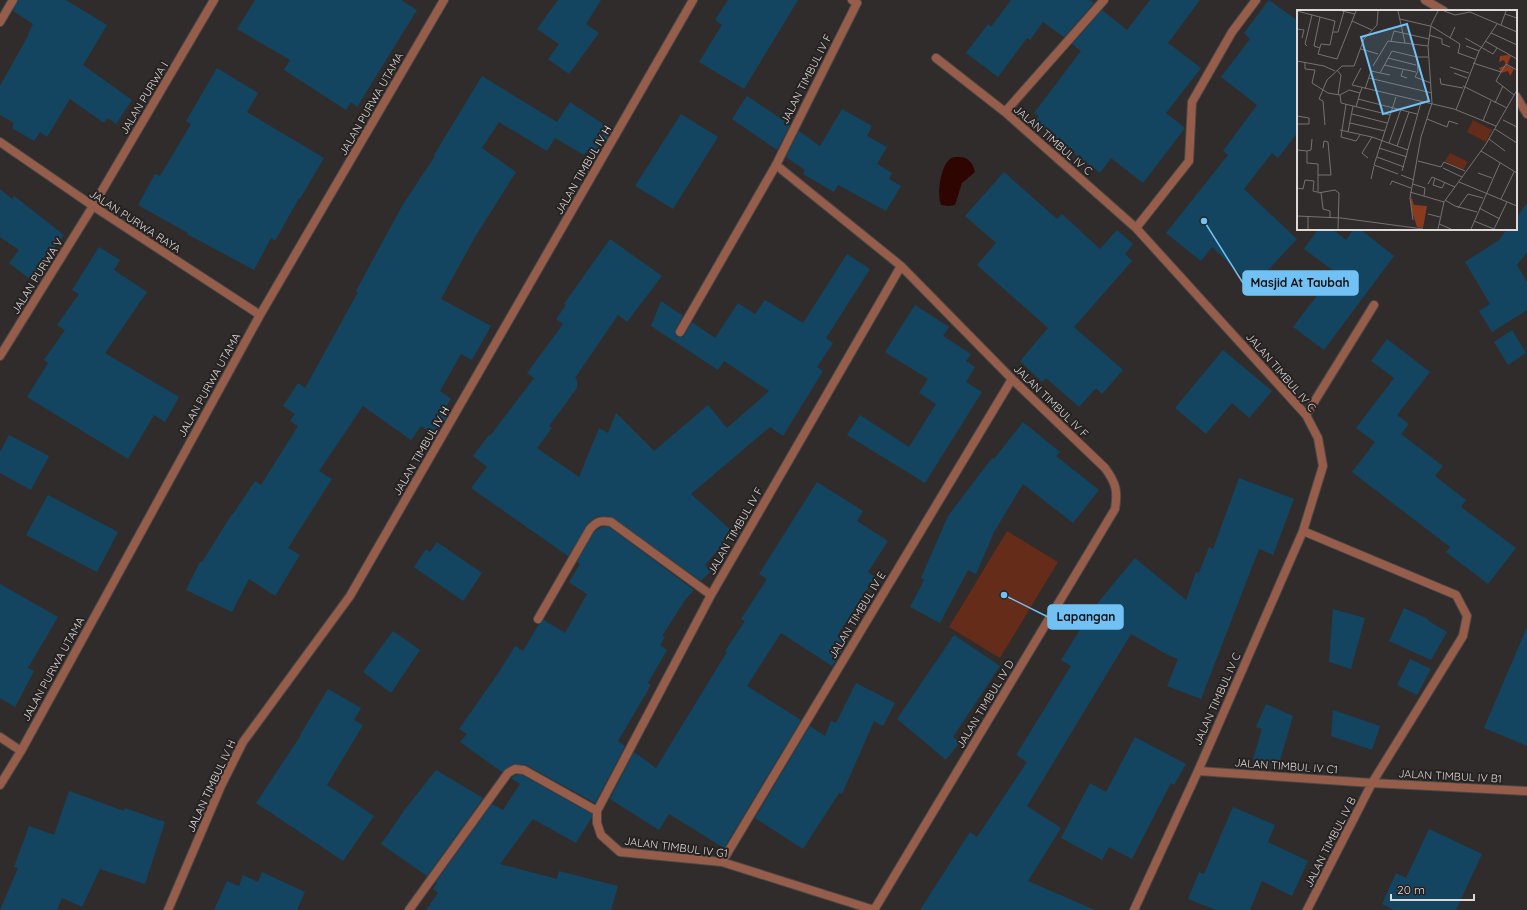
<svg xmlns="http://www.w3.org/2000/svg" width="1527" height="910" font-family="Quicksand,sans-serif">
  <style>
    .green { fill: #642c19 }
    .water { fill: #2e0500 }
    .building { fill: #134561 }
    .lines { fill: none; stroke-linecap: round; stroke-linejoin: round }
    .minor-casing { stroke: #4c4847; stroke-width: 10 }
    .minor { stroke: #965d4b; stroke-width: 8 }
    .labels { text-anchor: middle; stroke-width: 4; stroke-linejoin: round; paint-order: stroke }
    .street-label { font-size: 11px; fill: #dddad9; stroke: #262221 }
    .inset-road { fill: none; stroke: #757271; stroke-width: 1 }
    .view { fill: #71c1f4; fill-opacity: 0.15; stroke: #71c1f4; stroke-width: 2 }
    .inset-edge { fill: none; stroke: #dddad9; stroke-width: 2 }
    .leader { fill: none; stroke: #71c1f4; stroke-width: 1.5 }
    .callout-dot { fill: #71c1f4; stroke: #262221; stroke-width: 1.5 }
    .callout { fill: #71c1f4; stroke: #71c1f4; stroke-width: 1.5 }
    .callout-label { font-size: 12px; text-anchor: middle; font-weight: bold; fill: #111 }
  </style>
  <rect width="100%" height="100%" fill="#302c2b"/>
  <path class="green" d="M 1007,531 L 1058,562 L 1000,658 L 949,627 Z"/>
  <path class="water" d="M 959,157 C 968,157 973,163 975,172 L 962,183 L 955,205 L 949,206 L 941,205 C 937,194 940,167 950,159 C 952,157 956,157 959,157 Z"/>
  <path class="building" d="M 18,0 L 66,0 L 107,25 L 83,65 L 132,100 L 116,124 L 108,118 L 104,123 L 70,99 L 47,137 L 40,132 L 34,141 L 12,128 L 14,123 L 0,115 L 0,86 L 29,34 L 28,34 L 33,24 L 13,11 Z
    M 255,0 L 401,0 L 417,10 L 357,107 L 351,102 L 346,110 L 284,70 L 290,60 L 237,29 Z
    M 558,0 L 601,0 L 586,24 L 599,33 L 569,74 L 548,59 L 559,44 L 537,29 Z
    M 728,0 L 798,0 L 744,89 L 699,62 L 722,25 L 715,20 Z
    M 1011,0 L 1089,0 L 1094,3 L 1064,37 L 1043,22 L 1030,40 L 1027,38 L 998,77 L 966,53 L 988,24 L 991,27 Z
    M 1150,0 L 1200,0 L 1168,43 L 1201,68 L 1166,113 L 1185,128 L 1143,183 L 1111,158 L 1100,173 L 1034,122 L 1039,116 L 1034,113 L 1081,51 L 1072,44 L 1102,10 L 1127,30 Z
    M 1269,0 L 1298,21 L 1298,132 L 1278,158 L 1272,153 L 1244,189 L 1297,239 L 1253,286 L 1212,247 L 1201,261 L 1166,233 L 1228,155 L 1223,151 L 1257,105 L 1221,77 L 1250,39 L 1244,33 Z
    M 217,68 L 258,93 L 247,112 L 324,158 L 300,199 L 299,198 L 275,241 L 271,238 L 254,270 L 187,234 L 188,233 L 138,205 L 155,174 L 160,176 L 191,124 L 186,121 Z
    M 482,76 L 557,122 L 570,102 L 612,130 L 596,158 L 586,152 L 584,155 L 555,138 L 547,151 L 499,122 L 482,148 L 516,172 L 475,237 L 441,299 L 491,326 L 472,360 L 461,354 L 440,391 L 451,399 L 441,414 L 447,417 L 434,435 L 421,426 L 411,440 L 363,406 L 319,471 L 332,479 L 288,548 L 300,555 L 275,596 L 249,579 L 232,612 L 186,590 L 200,562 L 202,562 L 232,514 L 233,514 L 255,481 L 261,485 L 298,426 L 290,421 L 295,414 L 283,406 L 298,383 L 305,388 L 358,292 L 356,291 L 402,206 L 435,156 L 434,155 Z
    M 747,96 L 790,125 L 777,150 L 732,119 Z
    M 842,109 L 872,126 L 867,136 L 887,147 L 877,164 L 892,173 L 889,179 L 901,186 L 886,211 L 838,185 L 834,192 L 803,174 L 805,170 L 786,157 L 799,131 L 820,146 Z
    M 681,114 L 718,137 L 673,209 L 635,186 Z
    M 1004,172 L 1057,219 L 1062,214 L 1100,249 L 1117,230 L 1133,244 L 1125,254 L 1132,261 L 1074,327 L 1123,370 L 1102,394 L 1096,388 L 1079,407 L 1046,378 L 1042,382 L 1020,361 L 1048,328 L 977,265 L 996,243 L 965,216 Z
    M 0,189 L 12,199 L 14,196 L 64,235 L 30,279 L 9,263 L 19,250 L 0,237 Z
    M 1527,203 L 1527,252 L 1517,265 L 1527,282 L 1527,310 L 1492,332 L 1479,311 L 1490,304 L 1465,262 L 1499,240 L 1507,229 L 1516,229 L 1516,218 Z
    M 1318,229 L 1332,229 L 1346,240 L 1354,229 L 1360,229 L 1394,256 L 1324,350 L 1293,327 L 1335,272 L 1304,249 Z
    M 610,239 L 662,276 L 627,322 L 618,315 L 575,378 L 577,380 L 577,388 L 549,426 L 552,428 L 537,448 L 579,477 L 599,428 L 608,433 L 616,413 L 654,451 L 708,405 L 727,428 L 769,391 L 724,361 L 718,370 L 651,326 L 661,301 L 683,316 L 675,330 L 675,334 L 677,337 L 683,337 L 692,322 L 715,338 L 738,303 L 755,314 L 765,300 L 803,323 L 847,254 L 870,269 L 826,338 L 833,343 L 817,367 L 823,371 L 783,436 L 770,427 L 691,494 L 733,532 L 705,565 L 711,571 L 701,581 L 612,517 L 598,516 L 589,522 L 568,556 L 471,488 L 487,467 L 473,456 L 489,435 L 490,436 L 534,378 L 527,373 L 563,324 L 556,319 L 566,305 L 564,304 Z
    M 99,247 L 120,260 L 114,270 L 147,292 L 105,353 L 179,397 L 165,422 L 154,415 L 128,459 L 27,397 L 48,363 L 44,360 L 65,330 L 57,325 L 79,294 L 72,290 Z
    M 915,305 L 949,327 L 943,336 L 971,354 L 966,361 L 975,367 L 966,382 L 982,392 L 925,483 L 847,435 L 860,415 L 909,447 L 936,404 L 919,393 L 928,379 L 885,352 Z
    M 1512,330 L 1526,353 L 1508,365 L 1494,342 Z
    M 1387,339 L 1430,372 L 1397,415 L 1409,424 L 1401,434 L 1443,466 L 1435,476 L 1466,500 L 1461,507 L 1516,548 L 1488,584 L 1446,552 L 1450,547 L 1352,472 L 1375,442 L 1356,428 L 1394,378 L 1371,361 Z
    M 1223,350 L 1272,391 L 1249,418 L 1232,403 L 1206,434 L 1175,408 Z
    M 1023,422 L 1060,452 L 1056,456 L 1099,490 L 1073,523 L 1023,484 L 994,532 L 976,574 L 968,570 L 940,623 L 910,607 L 924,580 L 921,578 L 948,516 L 992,458 L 994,459 Z
    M 9,435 L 49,456 L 31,490 L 0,473 L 0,452 Z
    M 1239,478 L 1294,499 L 1273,555 L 1259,549 L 1201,699 L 1167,686 L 1178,659 L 1168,655 L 1131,634 L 1027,806 L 1061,828 L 1028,881 L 1095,910 L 920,910 L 970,832 L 977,837 L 1027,762 L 1016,755 L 1071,666 L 1061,660 L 1095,606 L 1135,558 L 1186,600 L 1196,572 L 1199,573 L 1209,547 L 1213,549 Z
    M 817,482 L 863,511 L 857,521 L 888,541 L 868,572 L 875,577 L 837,636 L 847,643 L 832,666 L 781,633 L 747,686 L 801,720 L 724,848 L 669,814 L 659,830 L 610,799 L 634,752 L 656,768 L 727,652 L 725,651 L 745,621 L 741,619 L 767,579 L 759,574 Z
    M 48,495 L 118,532 L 97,572 L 26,535 Z
    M 602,527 L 609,527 L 694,590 L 685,600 L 662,636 L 665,637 L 660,645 L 667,650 L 648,683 L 651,685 L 618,741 L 625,746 L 595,803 L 526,765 L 513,764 L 502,772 L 460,742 L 467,734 L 459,729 L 499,672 L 515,646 L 523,651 L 539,624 L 544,620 L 565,633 L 587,594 L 569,582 L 580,564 L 577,562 L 594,532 Z
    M 437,542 L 482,573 L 463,601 L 414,567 L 426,549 L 430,552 Z
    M 0,584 L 58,617 L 28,668 L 34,671 L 15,707 L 0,698 Z
    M 1404,608 L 1428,619 L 1427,620 L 1447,632 L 1431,660 L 1389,641 Z
    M 1333,609 L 1365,618 L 1351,669 L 1329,662 Z
    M 1527,627 L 1527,746 L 1484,728 Z
    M 393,631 L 420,650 L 391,693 L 363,672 Z
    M 954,635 L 1000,666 L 953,737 L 960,742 L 946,760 L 897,719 Z
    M 1410,659 L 1431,669 L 1417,695 L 1397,685 Z
    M 856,683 L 895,703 L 883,726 L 874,721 L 842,794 L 839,793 L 803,849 L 755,818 L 810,726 L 825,736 L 831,721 L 836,723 Z
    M 328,689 L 361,708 L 354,720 L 363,725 L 327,785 L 374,816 L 343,861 L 256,803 L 301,735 L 300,735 Z
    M 1266,704 L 1293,716 L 1278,767 L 1253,759 L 1262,729 L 1256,727 Z
    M 1333,710 L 1380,726 L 1372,750 L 1331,736 Z
    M 1135,737 L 1186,764 L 1174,785 L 1171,783 L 1132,859 L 1109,847 L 1102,860 L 1061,838 L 1090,783 L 1106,792 Z
    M 436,770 L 483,798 L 427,876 L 381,844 L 406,808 Z
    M 516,775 L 522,775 L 592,814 L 592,817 L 576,843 L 533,819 L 500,864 L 557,879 L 559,871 L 618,886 L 611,910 L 426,910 L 438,893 L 433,889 L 437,883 L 436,882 L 492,804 L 503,810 L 520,784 L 511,778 Z
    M 69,791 L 124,811 L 125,808 L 165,822 L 145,884 L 100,869 L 82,907 L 62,898 L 57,910 L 0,910 L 18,868 L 14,867 L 29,826 L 54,835 Z
    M 1233,807 L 1275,825 L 1268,842 L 1308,861 L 1292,896 L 1262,881 L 1250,910 L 1216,910 L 1188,899 L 1199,872 L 1204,874 Z
    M 1429,829 L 1482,854 L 1456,910 L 1394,910 L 1382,904 L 1396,873 L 1406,878 Z
    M 262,872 L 305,892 L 297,910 L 214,910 L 227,881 L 239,886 L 243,875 L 258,882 Z"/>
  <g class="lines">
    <g class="minor-casing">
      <path id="minor" d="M 1425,0 L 1444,11
        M 0,22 L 13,0
        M 936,58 L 1005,112 L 1136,228 L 1306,415 L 1318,438 L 1323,466 L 1303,531 L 1198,771 L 1134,910
        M 1516,96 L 1527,114
        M 1005,112 L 1104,0
        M 0,142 L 93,206 L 260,315
        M 776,165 L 901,266 L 1012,379 L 1105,468 C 1116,483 1118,491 1115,509 L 874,910
        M 1136,228 L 1189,161 L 1192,102 L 1232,32 L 1256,0
        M 680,332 L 776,165 L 857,3 L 852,0
        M 0,356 L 93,206 L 214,0
        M 1306,415 L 1374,305
        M 1303,531 L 1456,595 L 1467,616 L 1463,636 L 1372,783 L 1307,910
        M 538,619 L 590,529 C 597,521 601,520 611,522 L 711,595
        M 0,737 L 21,751
        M 1198,771 L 1372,783 L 1527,791
        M 0,785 L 21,751 L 260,315 L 444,0
        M 722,862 L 1012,379
        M 168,910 L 221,786 L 243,742 L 350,596 L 693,0
        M 409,910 L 508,773 L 515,769 L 524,770 L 597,811
        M 874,910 L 722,862 L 620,852 L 601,835 L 597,823 L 597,811 L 711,595 L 901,266"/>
    </g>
    <use href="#minor" class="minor"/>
  </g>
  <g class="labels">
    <g class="street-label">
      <text transform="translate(806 79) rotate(-63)" y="4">JALAN TIMBUL IV F</text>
      <text transform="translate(144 98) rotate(-59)" y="4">JALAN PURWA I</text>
      <text transform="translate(371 104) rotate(-60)" y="4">JALAN PURWA UTAMA</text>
      <text transform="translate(1053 140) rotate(41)" y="4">JALAN TIMBUL IV C</text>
      <text transform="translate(583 170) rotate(-60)" y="4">JALAN TIMBUL IV H</text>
      <text transform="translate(135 221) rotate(33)" y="4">JALAN PURWA RAYA</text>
      <text transform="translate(37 276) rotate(-58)" y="4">JALAN PURWA V</text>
      <text transform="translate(1281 372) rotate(49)" y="4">JALAN TIMBUL IV C</text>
      <text transform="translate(209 385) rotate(-61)" y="4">JALAN PURWA UTAMA</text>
      <text transform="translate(1051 401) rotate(44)" y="4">JALAN TIMBUL IV F</text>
      <text transform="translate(421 451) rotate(-60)" y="4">JALAN TIMBUL IV H</text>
      <text transform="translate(735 531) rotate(-60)" y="4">JALAN TIMBUL IV F</text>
      <text transform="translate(857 615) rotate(-59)" y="4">JALAN TIMBUL IV E</text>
      <text transform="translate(53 669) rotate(-61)" y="4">JALAN PURWA UTAMA</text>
      <text transform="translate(1217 699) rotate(-66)" y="4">JALAN TIMBUL IV C</text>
      <text transform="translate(985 704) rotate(-59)" y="4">JALAN TIMBUL IV D</text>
      <text transform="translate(1286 766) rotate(4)" y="4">JALAN TIMBUL IV C1</text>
      <text transform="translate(1450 776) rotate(3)" y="4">JALAN TIMBUL IV B1</text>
      <text transform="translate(211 786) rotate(-65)" y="4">JALAN TIMBUL IV H</text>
      <text transform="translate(1330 842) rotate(-63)" y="4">JALAN TIMBUL IV B</text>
      <text transform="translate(676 847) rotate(7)" y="4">JALAN TIMBUL IV G1</text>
    </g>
  </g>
  <g transform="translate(1297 10)">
    <rect width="220" height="220" fill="#302c2b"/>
    <path d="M 176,110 L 195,120 L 189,132 L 170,122 ZM 153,143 L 171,152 L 166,160 L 148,151 Z" fill="#642c19"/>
    <path d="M 211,45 L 214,46 L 210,55 L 217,59 L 213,66 L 211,61 L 204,63 L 202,58 L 209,55 L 207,50 L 202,52 L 203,46 ZM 114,186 L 117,195 L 130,196 L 126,218 L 120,217 L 114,198 Z" fill="#8c3a1e"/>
    <path class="inset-road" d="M 0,1 L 38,11 L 33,35 L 24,34 L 21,44 L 40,49 L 59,1M 45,1 L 58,4M 101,1 L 108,33M 147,1 L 158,5 L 173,2 L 220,22M 208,4 L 220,8M 103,9 L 133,16M 55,11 L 75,20M 204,15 L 209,1M 134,16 L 163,34 L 161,43 L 178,49M 0,19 L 7,20 L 5,28M 36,22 L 41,22 L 47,1M 194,23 L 220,35M 132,25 L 145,29 L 145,34 L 153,37M 153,28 L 158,17M 168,28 L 196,44 L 200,38M 94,31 L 97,21 L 132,29M 188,31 L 220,49M 10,36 L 8,34 L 15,5M 169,36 L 182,41M 23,38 L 17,36 L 23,7M 64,39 L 81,44M 120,47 L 121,61 L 118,67 L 134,73M 91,48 L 119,55M 0,51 L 27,56 L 38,61M 8,52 L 8,59 L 18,60 L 15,73 L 31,83 L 43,85 L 52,80 L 63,83 L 65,78M 176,53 L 204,62 L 199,71M 87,55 L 119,62M 76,56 L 91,31 L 131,36M 153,57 L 172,63M 64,58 L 55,75 L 157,99 L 199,116M 40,60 L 44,65 L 41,85M 106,60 L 104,66 L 110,68M 204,62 L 209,54 L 220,60M 83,63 L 95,41 L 120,47 L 131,47M 157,63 L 170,68M 72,68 L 135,83M 143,68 L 144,74 L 166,78M 199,71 L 217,85M 166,76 L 210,98M 68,79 L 74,61 L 93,65M 43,85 L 44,93 L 93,105M 99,87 L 77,155 L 101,164M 61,89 L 120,104M 198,93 L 206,76M 49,94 L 44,127 L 59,131 L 63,125M 59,97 L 63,83M 159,100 L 182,41 L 200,14M 55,104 L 90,113M 0,106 L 12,108 L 12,114 L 0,114M 130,109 L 150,117 L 152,111 L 161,114M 206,110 L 220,117M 186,111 L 194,91M 53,113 L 88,121M 28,115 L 26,91 L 22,89 L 30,70 L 45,56 L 57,56 L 67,29 L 80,15 L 81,1M 198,119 L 220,133M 43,120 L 75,127 L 111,140M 51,122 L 56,96M 192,129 L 208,141M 92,133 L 104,99M 100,136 L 112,102M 82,138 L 110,147M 0,140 L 10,141 L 10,153 L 21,154 L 21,183 L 38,180 L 42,183 L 41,219M 10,141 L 14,140 L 15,129M 184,141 L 220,163M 80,147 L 107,157M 71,148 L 65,143 L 75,127M 121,151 L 144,157 L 147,152 L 168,161M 146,158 L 165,167M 105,161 L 124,92M 181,163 L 195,168M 21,165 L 34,165 L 31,132 L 27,131 L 26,138M 104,165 L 117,170M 138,168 L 136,175 L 145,178 L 148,172M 74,169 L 77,156M 162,172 L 220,196M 116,174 L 128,178 L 127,186M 131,174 L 135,167 L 158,177M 93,175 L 95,171 L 114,178M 0,178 L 6,179 L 8,170 L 17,171 L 16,181 L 20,182M 24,182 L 26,199 L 33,201 L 33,208M 113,182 L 147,192M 204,189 L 217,162M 148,190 L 158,196 L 180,202M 161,198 L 171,184 L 186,188M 182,198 L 203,209M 131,204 L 143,207M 0,206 L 44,208 L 126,219M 116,210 L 113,188 L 124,127 L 135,93 L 131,36 L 134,15 L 141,1M 177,211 L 197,219 L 210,192M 142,214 L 154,219M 11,219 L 11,206M 141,219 L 147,192 L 189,134 L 220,80M 174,219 L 203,153"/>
    <path class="view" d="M 110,14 L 132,91 L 86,104 L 64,27 Z"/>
    <rect width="220" height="220" class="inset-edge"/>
  </g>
  <path class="leader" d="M1204 221L1243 283M1004 595L1048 617"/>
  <g class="callout-dot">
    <circle cx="1204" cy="221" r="4"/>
    <circle cx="1004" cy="595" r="4"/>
  </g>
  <g class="callout">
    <rect x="1243" y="271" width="115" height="24" rx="4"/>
    <rect x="1048" y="605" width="75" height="24" rx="4"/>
  </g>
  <g class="callout-label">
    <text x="1300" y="287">Masjid At Taubah</text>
    <text x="1086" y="621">Lapangan</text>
  </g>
  <path d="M1391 894v6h83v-6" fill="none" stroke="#dddad9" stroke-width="2"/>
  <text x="1397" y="894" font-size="12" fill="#dddad9" stroke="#262221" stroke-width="3" paint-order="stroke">20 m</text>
</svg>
